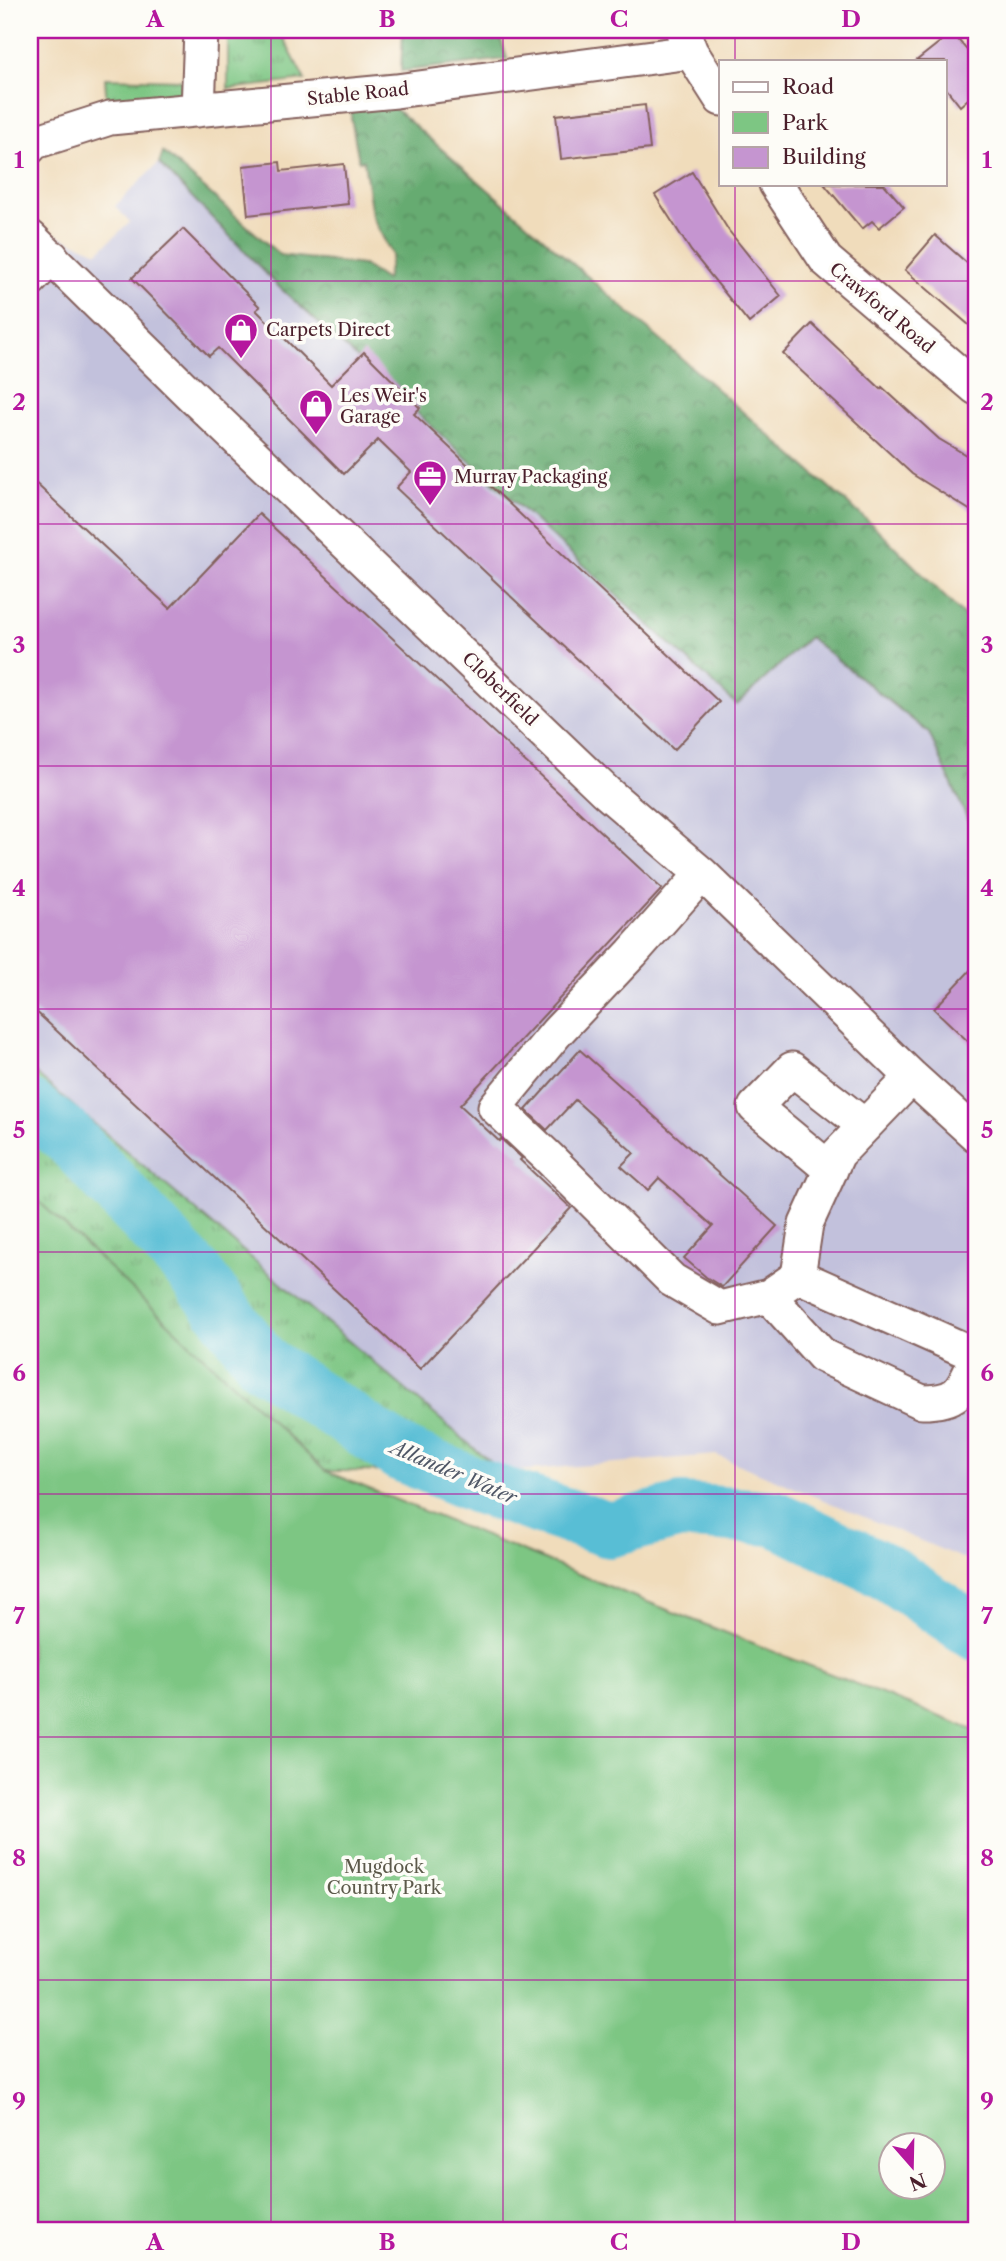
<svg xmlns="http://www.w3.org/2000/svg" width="1006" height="2261" font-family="'Libre Caslon Text',serif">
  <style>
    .industrial { fill: #c2c1dc }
    .grass { fill: url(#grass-tufts); stroke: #647257; stroke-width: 2 }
    .forest { fill: url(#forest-crowns); stroke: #58654e; stroke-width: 2 }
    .park { fill: #7dc683; stroke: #647257; stroke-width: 2; fill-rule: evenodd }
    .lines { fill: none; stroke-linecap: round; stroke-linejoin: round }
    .river { stroke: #58bed5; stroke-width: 56 }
    .building { fill: #c595d0 }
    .minor-casing { stroke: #84615d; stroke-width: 37 }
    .minor { stroke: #fff; stroke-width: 33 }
    .grid { fill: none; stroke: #b5179e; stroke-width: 2; stroke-opacity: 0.55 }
    .labels { text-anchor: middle; stroke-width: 7; stroke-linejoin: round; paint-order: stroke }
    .street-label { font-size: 18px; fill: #4a1f2b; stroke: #fdfcf7 }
    .poi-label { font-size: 18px; fill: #4a1f2b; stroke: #fdfcf7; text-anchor: start }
    .park-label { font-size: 18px; fill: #5c594a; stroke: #fdfcf7 }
    .water-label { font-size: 19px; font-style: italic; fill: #4f5766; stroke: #fdfcf7 }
    .neatline { fill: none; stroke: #b5179e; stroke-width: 2.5 }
    .grid-label { font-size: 23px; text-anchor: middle; font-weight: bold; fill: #b5179e }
  </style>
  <defs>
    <pattern id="grass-tufts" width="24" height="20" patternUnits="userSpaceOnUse" patternTransform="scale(1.75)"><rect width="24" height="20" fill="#7dc683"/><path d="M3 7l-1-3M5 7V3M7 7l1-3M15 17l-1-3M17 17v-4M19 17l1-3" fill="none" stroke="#68a06b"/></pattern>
    <pattern id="forest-crowns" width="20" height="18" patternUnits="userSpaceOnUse" patternTransform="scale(1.75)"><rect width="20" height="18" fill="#66ab71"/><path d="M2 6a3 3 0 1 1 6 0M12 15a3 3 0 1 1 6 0" fill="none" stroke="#568b5d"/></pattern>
  </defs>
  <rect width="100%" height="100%" fill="#fdfcf7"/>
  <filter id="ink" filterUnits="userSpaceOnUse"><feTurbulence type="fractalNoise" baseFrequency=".0143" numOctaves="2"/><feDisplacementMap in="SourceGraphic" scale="14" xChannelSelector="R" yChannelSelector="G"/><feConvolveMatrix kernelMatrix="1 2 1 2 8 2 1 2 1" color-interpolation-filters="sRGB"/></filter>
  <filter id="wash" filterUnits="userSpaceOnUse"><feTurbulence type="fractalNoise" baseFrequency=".00686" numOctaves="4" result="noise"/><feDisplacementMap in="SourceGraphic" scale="28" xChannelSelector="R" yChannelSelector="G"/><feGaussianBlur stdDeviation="1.57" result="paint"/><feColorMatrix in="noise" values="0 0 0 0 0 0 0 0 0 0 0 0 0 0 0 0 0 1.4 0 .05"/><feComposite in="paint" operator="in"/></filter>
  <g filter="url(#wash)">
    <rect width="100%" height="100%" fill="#f0dcbb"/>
    <path class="industrial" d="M 159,163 L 278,286 L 737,704 L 808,637 L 929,733 L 976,838 L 976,1564 L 716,1455 L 502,1472 L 30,1069 L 30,224 L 98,252 L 130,222 L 115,206 Z"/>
    <path class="grass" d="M 228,30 L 279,30 L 305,80 L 228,89 Z
      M 105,78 L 181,80 L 183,94 L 107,105 Z
      M 30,1069 L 502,1472 L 325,1471 L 30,1194 Z"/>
    <path class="forest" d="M 403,30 L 498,30 L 507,59 L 401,71 Z
      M 391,105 L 877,529 L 976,628 L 976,838 L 929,733 L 809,637 L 737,705 L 278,286 L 159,163 L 163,152 L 280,255 L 363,265 L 386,280 L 392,255 L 372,216 L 364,160 L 359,161 L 351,118 L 352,110 Z"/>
    <path class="park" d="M 30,1193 L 325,1471 L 640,1599 L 976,1731 L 976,2231 L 30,2231 ZM 890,2146 L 932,2146 L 932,2188 L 890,2188 Z"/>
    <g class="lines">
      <path class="river" d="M 30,1108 L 66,1135 L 193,1271 L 263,1363 L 401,1454 L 477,1486 L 609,1530 L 681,1511 L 774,1518 L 885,1571 L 976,1633"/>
    </g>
    <g id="blocks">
      <path class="building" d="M 945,30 L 950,30 L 976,61 L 976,92 L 960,106 L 945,87 L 945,61 L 916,61 L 945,38 Z
        M 645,105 L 650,149 L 561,159 L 556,115 Z
        M 280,162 L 281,171 L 344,164 L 348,204 L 248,215 L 243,166 Z
        M 692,172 L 729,231 L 781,296 L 749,323 L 691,251 L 655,195 Z
        M 824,184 L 884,184 L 904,207 L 879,228 L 872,221 L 862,229 Z
        M 183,229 L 260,307 L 256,310 L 331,385 L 364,352 L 420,408 L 414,414 L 719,702 L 674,750 L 396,488 L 411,472 L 378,440 L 344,474 L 218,348 L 209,356 L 132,278 Z
        M 935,235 L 976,271 L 976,331 L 905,270 Z
        M 812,324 L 881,389 L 882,387 L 939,439 L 976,461 L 976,514 L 912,474 L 783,354 Z
        M 30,478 L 170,608 L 259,514 L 662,889 L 460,1105 L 499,1141 L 501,1139 L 522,1158 L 520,1160 L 571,1208 L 420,1369 L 30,1006 Z
        M 976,964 L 976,1049 L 934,1009 Z
        M 580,1050 L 777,1226 L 722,1287 L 706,1277 L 684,1258 L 713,1226 L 659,1178 L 648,1190 L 621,1166 L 634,1153 L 575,1100 L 547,1130 L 526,1110 Z"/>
    </g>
  </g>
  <g filter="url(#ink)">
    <use href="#blocks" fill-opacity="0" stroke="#84615d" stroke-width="2"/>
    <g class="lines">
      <g class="minor-casing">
        <path id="minor" d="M 683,32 L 691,52 L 721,99
          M 198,110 L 201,30
          M 30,147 L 32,143 L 110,118 L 396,91 L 691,52
          M 776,184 L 826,260 L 976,388
          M 30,237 L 192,396 L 606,792 L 702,874 L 912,1077 L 976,1135
          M 30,280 L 52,257
          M 702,874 L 632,953 L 557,1032 L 495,1107 L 548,1157 L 672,1280 L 720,1308 L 769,1296 L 798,1276 L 806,1224 L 838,1154 L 912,1077
          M 831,1170 L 755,1107 L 792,1069 L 865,1126
          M 798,1276 L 976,1355
          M 769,1296 L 823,1356 L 922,1402 C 960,1402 962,1390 976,1359"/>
      </g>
      <use href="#minor" class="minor"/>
    </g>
  </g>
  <path class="grid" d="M 271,30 L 271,2231M 503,30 L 503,2231M 735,30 L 735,61M 735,184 L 735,2231M 30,281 L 976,281M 30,524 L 976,524M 30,766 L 976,766M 30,1009 L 976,1009M 30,1252 L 976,1252M 30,1494 L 976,1494M 30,1737 L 976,1737M 30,1980 L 976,1980"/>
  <defs>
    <g id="shop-pin" transform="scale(1.75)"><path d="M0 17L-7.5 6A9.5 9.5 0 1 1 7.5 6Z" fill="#b5179e" stroke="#fdfcf7"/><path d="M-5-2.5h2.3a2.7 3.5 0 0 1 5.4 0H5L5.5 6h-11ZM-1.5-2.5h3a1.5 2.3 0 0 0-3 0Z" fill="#fff"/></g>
    <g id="office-pin" transform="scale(1.75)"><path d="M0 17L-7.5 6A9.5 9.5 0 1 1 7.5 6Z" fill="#b5179e" stroke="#fdfcf7"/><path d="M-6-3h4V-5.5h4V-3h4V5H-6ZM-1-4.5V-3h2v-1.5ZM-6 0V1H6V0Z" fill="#fff"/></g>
  </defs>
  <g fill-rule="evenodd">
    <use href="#shop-pin" x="241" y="330"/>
    <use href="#shop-pin" x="316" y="406"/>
    <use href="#office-pin" x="430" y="477"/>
  </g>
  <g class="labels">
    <g class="street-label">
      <text transform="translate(358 94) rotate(-6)" y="6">Stable Road</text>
      <text transform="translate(882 308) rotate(40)" y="6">Crawford Road</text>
      <text transform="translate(500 689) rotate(44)" y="6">Cloberfield</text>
    </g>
    <g class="poi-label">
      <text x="266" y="336">Carpets Direct</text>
      <text x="340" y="402">Les Weir's<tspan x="340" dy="21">Garage</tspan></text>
      <text x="454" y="483">Murray Packaging</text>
    </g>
    <g class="park-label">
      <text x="384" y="1873">Mugdock<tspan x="384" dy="21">Country Park</tspan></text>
    </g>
    <g class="water-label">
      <text transform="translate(454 1472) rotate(23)" y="7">Allander Water</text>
    </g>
  </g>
  <rect width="1006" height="2261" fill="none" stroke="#fdfcf7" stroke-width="77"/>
  <rect x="719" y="60" width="228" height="126" fill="#fdfcf7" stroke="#b5a4a5" stroke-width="2"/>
  <rect x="733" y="82" width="35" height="10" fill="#ffffff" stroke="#b5a4a5" stroke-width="2"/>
  <text x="782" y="94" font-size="21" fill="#4a1f2b">Road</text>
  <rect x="733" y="112" width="35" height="21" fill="#7dc683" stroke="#b5a4a5" stroke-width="2"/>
  <text x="782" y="130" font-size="21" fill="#4a1f2b">Park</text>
  <rect x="733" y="147" width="35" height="21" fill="#c595d0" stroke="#b5a4a5" stroke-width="2"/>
  <text x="782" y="164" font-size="21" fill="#4a1f2b">Building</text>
  <g transform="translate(912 2166) rotate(160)"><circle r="33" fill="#fdfcf7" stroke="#b5a4a5" stroke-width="2"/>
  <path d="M0-5L12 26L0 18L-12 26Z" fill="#b5179e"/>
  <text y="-10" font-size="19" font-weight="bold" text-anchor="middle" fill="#4a1f2b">N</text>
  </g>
  <rect x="38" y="38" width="930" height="2184" class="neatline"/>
  <g class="grid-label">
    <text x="155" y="27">A</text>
    <text x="387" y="27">B</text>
    <text x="619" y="27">C</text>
    <text x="851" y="27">D</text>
    <text x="19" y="168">1</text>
    <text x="987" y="168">1</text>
    <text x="19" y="410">2</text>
    <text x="987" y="410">2</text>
    <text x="19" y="653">3</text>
    <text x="987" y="653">3</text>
    <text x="19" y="896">4</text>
    <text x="987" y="896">4</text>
    <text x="19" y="1138">5</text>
    <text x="987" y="1138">5</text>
    <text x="19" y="1381">6</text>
    <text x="987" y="1381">6</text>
    <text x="19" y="1624">7</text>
    <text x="987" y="1624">7</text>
    <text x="19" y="1866">8</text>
    <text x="987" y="1866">8</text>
    <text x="19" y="2109">9</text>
    <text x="987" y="2109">9</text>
    <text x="155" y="2250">A</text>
    <text x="387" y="2250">B</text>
    <text x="619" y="2250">C</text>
    <text x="851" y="2250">D</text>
  </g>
</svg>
